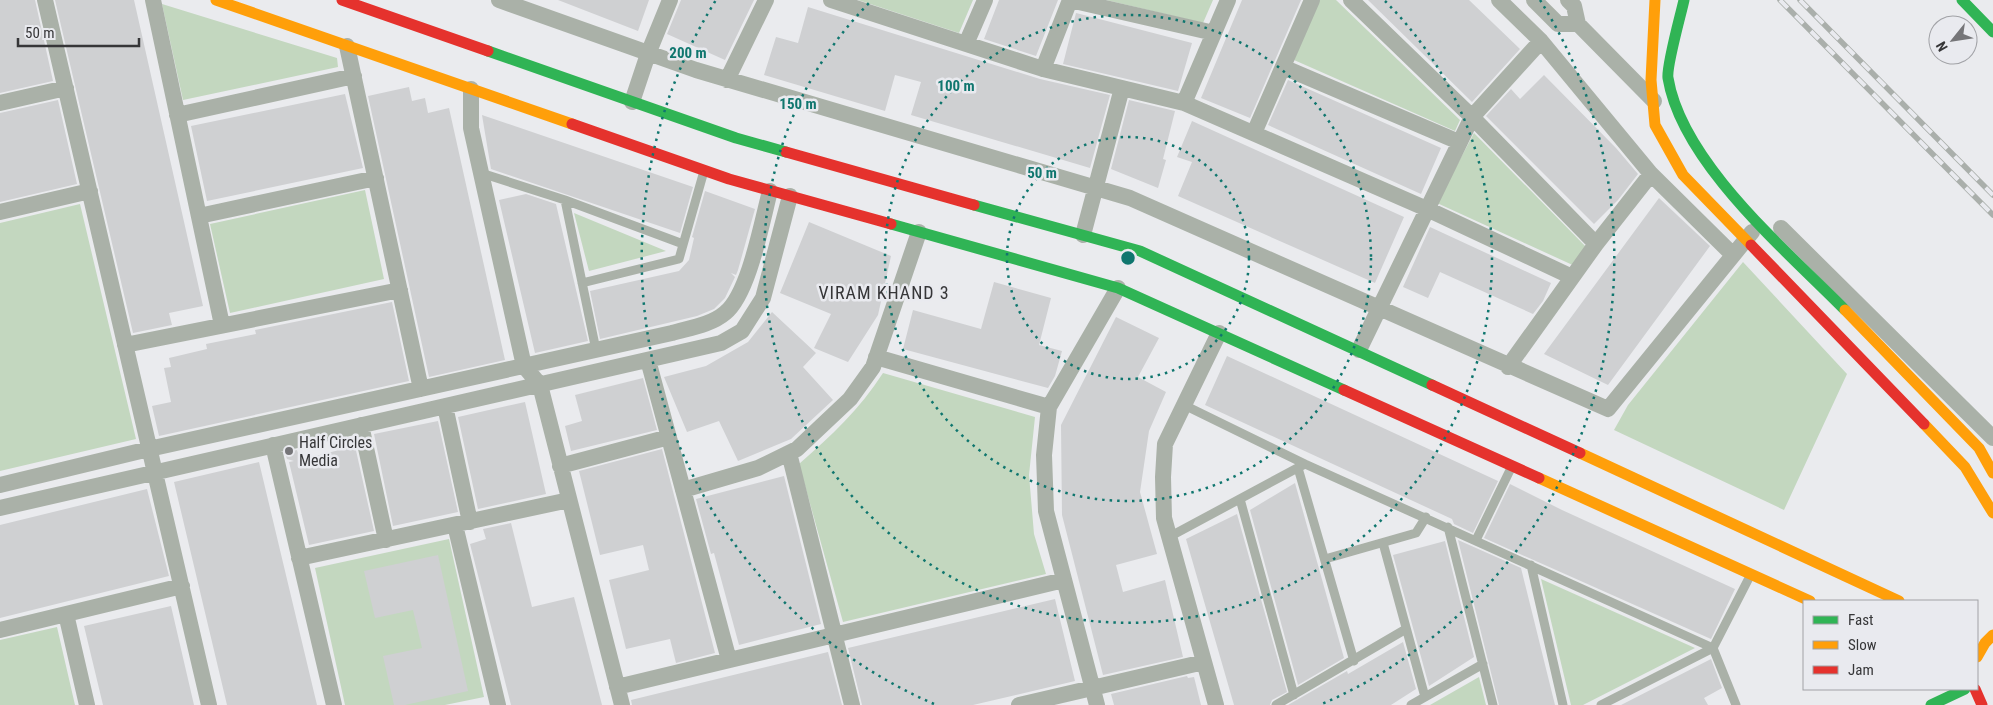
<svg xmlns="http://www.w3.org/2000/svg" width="1993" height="705" font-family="'Roboto Condensed',sans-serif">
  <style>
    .green { fill: #c3d7bf }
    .building { fill: #cfd0d2 }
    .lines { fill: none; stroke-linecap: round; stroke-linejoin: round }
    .lane { stroke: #aab1a8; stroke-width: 9 }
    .street { stroke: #aab1a8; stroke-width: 16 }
    .fast { stroke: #30b455; stroke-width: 11 }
    .slow { stroke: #ff9f0a; stroke-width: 11 }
    .jam { stroke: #e5322d; stroke-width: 11 }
    .rail-casing { stroke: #aaafab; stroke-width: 5.5 }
    .rail { stroke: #e9eaef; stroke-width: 4; stroke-dasharray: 11; stroke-linecap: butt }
    .ring { fill: none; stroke: #0f766e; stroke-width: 2.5; stroke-dasharray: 2.5 5 }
    .poi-dot { fill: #757578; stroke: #e9eaef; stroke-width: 2 }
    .labels { text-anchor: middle; stroke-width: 5; stroke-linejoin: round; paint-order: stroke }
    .poi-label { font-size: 16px; fill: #363638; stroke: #e9eaef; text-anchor: start }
    .neighbourhood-label { font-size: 18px; letter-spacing: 1px; fill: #363638; stroke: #e9eaef }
    .centre { fill: #0f766e; stroke: #e9eaef; stroke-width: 2.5 }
    .ring-label { font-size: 15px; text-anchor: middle; font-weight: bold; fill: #0f766e; stroke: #e9eaef; stroke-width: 5; stroke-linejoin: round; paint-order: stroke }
  </style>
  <rect width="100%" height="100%" fill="#eaebee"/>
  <path class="green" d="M 858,0 L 973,0 L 959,33 Z
    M 1106,0 L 1213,0 L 1203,23 Z
    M 1319,0 L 1336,0 L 1460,120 L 1455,131 L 1294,60 Z
    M 162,4 L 337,58 L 338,67 L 183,100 Z
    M 1474,133 L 1589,250 L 1577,267 L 1437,203 Z
    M 365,190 L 384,279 L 230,313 L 210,224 Z
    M 80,204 L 136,439 L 0,471 L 0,223 Z
    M 574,213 L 666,251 L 589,271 Z
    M 1743,262 L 1847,374 L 1784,510 L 1614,430 L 1628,405 Z
    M 883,373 L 1035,417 L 1029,475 L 1034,534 L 1046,574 L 843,622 L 799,464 C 831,436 860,409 883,373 Z
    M 449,539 L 484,697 L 445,705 L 345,705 L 315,568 Z
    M 1541,579 L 1695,648 L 1583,705 L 1571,705 Z
    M 57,627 L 75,705 L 0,705 L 0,640 Z
    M 1479,677 L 1486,705 L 1430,705 Z"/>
  <path class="building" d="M 0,0 L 35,0 L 53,81 L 0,93 Z
    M 55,0 L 134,0 L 203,306 L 169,313 L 172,325 L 133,333 Z
    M 558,0 L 649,0 L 638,31 Z
    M 681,0 L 754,0 L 725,60 L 667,34 Z
    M 999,0 L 1058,0 L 1036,56 L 984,39 Z
    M 1242,0 L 1301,0 L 1250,118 L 1201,98 Z
    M 1368,0 L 1469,0 L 1520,49 L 1472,102 Z
    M 808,7 L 1040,79 L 1110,95 L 1090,168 L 911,115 L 921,82 L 895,75 L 885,111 L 764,75 L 776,37 L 798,43 Z
    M 1076,13 L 1192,43 L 1178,91 L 1063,64 Z
    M 1544,75 L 1616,148 L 1638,174 L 1618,200 L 1594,224 L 1486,116 L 1511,89 L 1520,99 Z
    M 1288,80 L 1441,148 L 1421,194 L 1268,125 Z
    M 409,87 L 412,101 L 425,98 L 428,113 L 449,108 L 505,360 L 429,377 L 368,96 Z
    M 345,94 L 363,168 L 207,201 L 191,126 Z
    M 58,100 L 77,184 L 0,202 L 0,113 Z
    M 1129,100 L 1175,111 L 1163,159 L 1166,160 L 1158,188 L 1111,169 Z
    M 482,115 L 693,187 L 680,233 L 491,169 Z
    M 1192,121 L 1404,217 L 1375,283 L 1178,196 L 1192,162 L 1177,157 Z
    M 705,191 L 755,209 L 738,270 L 736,275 L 731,273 L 735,277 L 725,298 L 714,309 L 697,316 L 600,339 L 590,291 L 679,271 L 689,260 L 694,238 L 692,237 Z
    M 526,194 L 556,204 L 588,341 L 535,353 L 499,200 Z
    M 1659,198 L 1710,246 L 1608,385 L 1544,354 Z
    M 809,222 L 891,256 L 878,315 L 848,362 L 814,348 L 831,314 L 780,293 Z
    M 1430,227 L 1551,283 L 1543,301 L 1533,314 L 1440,272 L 1428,298 L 1403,287 Z
    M 994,282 L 1051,298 L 1039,345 L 1062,351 L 1055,376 L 1048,388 L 903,349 L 913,310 L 981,329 Z
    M 392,302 L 409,381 L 159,436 L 152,406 L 171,402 L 164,368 L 171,367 L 169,358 L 207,349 L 206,344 L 256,334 L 255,330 Z
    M 772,312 L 816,353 L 803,367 L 833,400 L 791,439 L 738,461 L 719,421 L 687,432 L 664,377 L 706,366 L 748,342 Z
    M 1116,317 L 1159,338 L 1138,377 L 1166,392 L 1149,431 L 1140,492 L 1157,554 L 1116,565 L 1123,592 L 1165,580 L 1183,657 L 1103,675 L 1062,515 L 1061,425 Z
    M 1227,356 L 1498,481 L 1473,533 L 1454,524 L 1452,519 L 1205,405 Z
    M 643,378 L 657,430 L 571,451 L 565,426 L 582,421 L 575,395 Z
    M 525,402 L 546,494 L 478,509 L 458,417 Z
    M 438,421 L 458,512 L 393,526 L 374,434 Z
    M 355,446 L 374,531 L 309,545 L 289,462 L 294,461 L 287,459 L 285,453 L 297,450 L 300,460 Z
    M 662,449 L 715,653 L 676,663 L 670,639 L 626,649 L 609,580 L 649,570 L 643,545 L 600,555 L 579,471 Z
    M 259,462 L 317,705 L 227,705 L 174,482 Z
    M 784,476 L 821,624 L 739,645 L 714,553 L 711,554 L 696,499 Z
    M 1295,483 L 1344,658 L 1298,685 L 1250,510 Z
    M 1510,484 L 1562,510 L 1735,589 L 1711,639 L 1484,538 Z
    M 147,489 L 169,576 L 0,618 L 0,525 Z
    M 1237,514 L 1287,692 L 1272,700 L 1270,705 L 1234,705 L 1186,539 Z
    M 511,523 L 532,607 L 574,597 L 602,705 L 511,705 L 470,544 L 486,539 L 483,529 Z
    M 1458,540 L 1521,568 L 1555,705 L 1499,705 Z
    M 1445,541 L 1474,657 L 1429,686 L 1393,555 Z
    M 438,555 L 468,691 L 405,705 L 394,705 L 383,656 L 422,648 L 413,610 L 375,618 L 364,571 Z
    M 1055,599 L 1075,681 L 973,705 L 862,705 L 848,648 Z
    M 171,606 L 194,705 L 103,705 L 84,626 Z
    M 1403,642 L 1416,689 L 1391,705 L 1288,705 L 1347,671 L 1348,674 Z
    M 828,652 L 842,705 L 632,705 L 631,700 Z
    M 1711,659 L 1722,688 L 1704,698 L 1708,705 L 1621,705 Z
    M 1187,676 L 1188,678 L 1194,677 L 1201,705 L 1114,705 L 1111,694 Z"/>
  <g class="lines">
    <path class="lane" d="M 481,173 L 565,200 L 683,244
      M 565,200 L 596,350
      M 582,283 L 679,259 L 704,171
      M 1184,405 L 1305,464 L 1713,648 L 1736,705
      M 1298,468 L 1354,661
      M 1240,499 L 1294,695
      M 1448,527 L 1493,705
      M 1169,537 L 1303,465
      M 1476,540 L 1512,466
      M 1383,543 L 1425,697
      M 1325,559 L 1416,533 L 1426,517
      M 1531,565 L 1563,705
      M 1276,705 L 1406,629
      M 1411,705 L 1483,664
      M 1601,705 L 1713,648 L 1750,576"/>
    <path class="street" d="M 45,0 L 209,705
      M 153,0 L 222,325
      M 499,0 L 696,70 L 1130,198 L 1608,409 L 1752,232
      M 831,0 L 1043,69 L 1184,103 L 1427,209 L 1572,277
      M 1070,0 L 1214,33
      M 1351,0 L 1472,117 L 1596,244
      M 1499,0 L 1541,41 L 1651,174 L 1733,255
      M 1534,0 L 1558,24 L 1578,24
      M 1568,0 L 1574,6 L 1578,24 L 1654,101
      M 966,44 L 985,0
      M 347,46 L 421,389
      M 1283,67 L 1459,142
      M 1043,69 L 1070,0
      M 727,80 L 766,0
      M 471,89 L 471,128 L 524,366 L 540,385 L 622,705
      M 632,102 L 648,54 L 670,0
      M 0,103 L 66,88
      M 1184,103 L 1228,0
      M 177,115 L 354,76
      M 1254,133 L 1312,0
      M 0,212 L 90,191
      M 199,216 L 376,178
      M 1781,228 L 1993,438
      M 1083,235 L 1122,88
      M 125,345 L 400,290
      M 1359,350 L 1472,117 L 1541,41
      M 876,357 L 1049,407
      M 648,360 L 729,660
      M 1508,367 L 1596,244 L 1651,174
      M 445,406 L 470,522
      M 361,425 L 386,540
      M 273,445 L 334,705
      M 789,453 L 852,705
      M 560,466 L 669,437
      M 0,485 L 149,449 L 672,333 C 689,328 711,325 725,313 C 749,294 762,221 770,191
      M 683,490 L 758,468 L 797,449 L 850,399 L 873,367 L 919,232
      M 0,508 L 721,343 L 742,331 L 763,298 L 790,196
      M 455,525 L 498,705
      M 299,558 L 569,500
      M 66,614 L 87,705
      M 0,630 L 182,586
      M 617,687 L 1064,580
      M 1019,705 L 1204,662
      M 1097,705 L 1046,511 L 1044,455 L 1049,407 L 1118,288
      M 1216,705 L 1164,518 L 1163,477 L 1165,444 L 1219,333"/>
    <path class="fast" d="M 1684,0 C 1681,14 1666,67 1668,78 C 1682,163 1786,250 1845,310
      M 1962,0 L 1993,32
      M 488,51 L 736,138 L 786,152
      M 974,205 L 1140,251 L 1432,385
      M 891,224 L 1118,288 L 1344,390
      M 1931,705 L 1965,689"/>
    <path class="slow" d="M 216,0 L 572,124
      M 1655,0 L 1651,80 L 1655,125 L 1683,175 L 1751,245
      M 1845,310 L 1979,448 L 1993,473
      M 1924,424 L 1965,467 L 1993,513
      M 1580,453 L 1899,601
      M 1539,478 L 1810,601
      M 1977,657 L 1985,643 L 1993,635"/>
    <path class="jam" d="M 342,0 L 488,51
      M 572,124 L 729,179 L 891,224
      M 786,152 L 974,205
      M 1751,245 L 1924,424
      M 1432,385 L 1580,453
      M 1344,390 L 1539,478
      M 1975,689 L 1982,705"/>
    <g class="rail-casing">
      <path id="rail" d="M 1780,0 L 1993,215
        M 1800,0 L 1993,195"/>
    </g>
    <use href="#rail" class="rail"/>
  </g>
  <g class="ring">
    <circle cx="1128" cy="258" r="121"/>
    <circle cx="1128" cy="258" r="243"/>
    <path d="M1385 1A364 364 0 1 1 871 1"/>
    <path d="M934 704A486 486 0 0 1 716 0M1540 0A486 486 0 0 1 1322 704"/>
  </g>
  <circle class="poi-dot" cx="289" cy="451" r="5"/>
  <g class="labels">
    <g class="poi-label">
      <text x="299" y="448">Half Circles<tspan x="299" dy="18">Media</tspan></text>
    </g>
    <g class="neighbourhood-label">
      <text x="884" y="299">VIRAM KHAND 3</text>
    </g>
  </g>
  <circle cx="1128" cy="258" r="8" class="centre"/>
  <g class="ring-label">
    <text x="688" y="58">200 m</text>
    <text x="956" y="91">100 m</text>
    <text x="798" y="109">150 m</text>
    <text x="1042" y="178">50 m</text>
  </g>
  <rect x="1803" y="600" width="175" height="90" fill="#e9eaef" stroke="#a1a2a6"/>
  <rect x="1813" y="616" width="25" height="8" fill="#30b455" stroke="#a1a2a6"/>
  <text x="1848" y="625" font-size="15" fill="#363638">Fast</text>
  <rect x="1813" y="641" width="25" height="8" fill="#ff9f0a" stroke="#a1a2a6"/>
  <text x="1848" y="650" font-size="15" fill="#363638">Slow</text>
  <rect x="1813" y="666" width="25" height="8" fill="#e5322d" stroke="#a1a2a6"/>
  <text x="1848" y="675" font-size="15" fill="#363638">Jam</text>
  <g transform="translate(1953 40) rotate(240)"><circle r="24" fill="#e9eaef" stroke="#a1a2a6"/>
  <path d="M0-4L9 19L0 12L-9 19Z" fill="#757578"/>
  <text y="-8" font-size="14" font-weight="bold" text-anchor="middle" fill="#363638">N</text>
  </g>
  <path d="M18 38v8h121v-8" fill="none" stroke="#363638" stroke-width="2.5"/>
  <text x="25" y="38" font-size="15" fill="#363638" stroke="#e9eaef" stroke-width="4" paint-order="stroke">50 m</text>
</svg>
